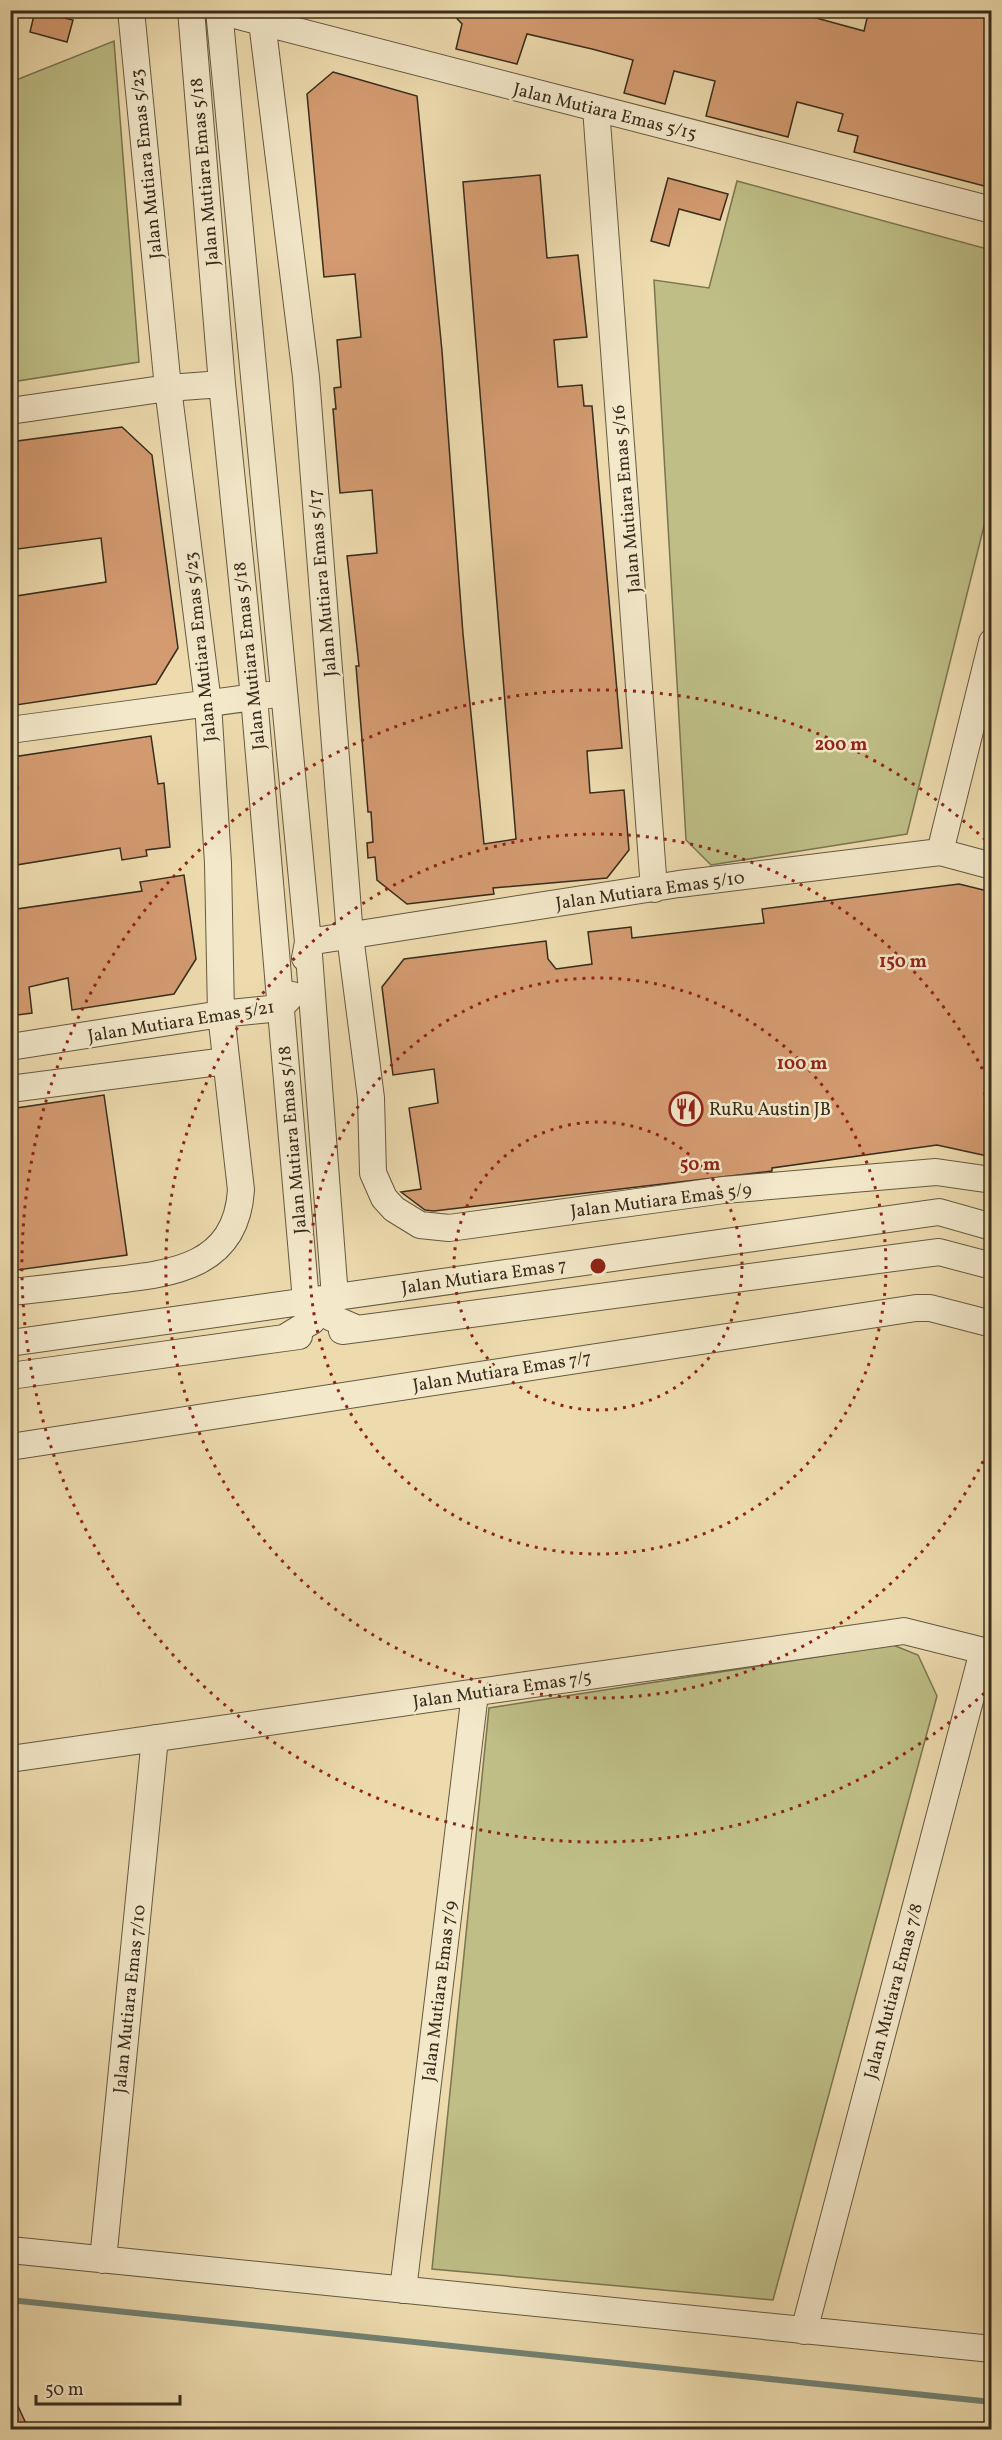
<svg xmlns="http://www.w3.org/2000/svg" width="1002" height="2440" font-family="Vollkorn,serif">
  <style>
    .green { fill: #bebe86; stroke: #7a7552; stroke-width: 1.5 }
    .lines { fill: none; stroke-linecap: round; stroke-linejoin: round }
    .stream { stroke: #728274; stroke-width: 6 }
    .building { fill: #d49b71; stroke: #372c1e; stroke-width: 1.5 }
    .minor-casing { stroke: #645842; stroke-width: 28 }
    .minor { stroke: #f3e8ca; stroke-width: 26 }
    .ring { fill: none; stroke: #8f2418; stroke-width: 3; stroke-dasharray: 3 6 }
    .labels { text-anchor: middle; stroke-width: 5; stroke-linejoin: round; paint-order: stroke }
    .street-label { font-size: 18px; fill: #372c1e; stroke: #f3e8ca }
    .poi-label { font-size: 18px; fill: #372c1e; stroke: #f3e8ca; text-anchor: start }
    .centre { fill: #8f2418; stroke: #f3e8ca; stroke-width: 3 }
    .ring-label { font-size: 18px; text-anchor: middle; font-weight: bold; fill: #8f2418; stroke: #f3e8ca; stroke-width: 5; stroke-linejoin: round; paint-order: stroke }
  </style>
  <rect width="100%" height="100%" fill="#eddbae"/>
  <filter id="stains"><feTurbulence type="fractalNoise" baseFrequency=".00333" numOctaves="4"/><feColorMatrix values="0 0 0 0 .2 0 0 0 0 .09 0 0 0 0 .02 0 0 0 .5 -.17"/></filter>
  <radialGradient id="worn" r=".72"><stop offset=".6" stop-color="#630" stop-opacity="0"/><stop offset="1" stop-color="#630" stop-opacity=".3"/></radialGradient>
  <path class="green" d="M 114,41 L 139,362 L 11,382 L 11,82 Z
    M 737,181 L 991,250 L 991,498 L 907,834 L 711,865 L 686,840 L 654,280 L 709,288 Z
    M 893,1645 L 918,1655 L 937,1696 L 773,2300 L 432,2269 L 489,1708 Z"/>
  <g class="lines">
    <path class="stream" d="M 10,2300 L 992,2402"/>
  </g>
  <path class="building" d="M 449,10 L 787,10 L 864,31 L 869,10 L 992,10 L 992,188 L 854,152 L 858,136 L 838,131 L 843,114 L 797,102 L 788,137 L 706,116 L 715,81 L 674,71 L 665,104 L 624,93 L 633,60 L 592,49 L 527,34 L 517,64 L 456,49 L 462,24 Z
    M 35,11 L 73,20 L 67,42 L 30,32 Z
    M 333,72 L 417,96 L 442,351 L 463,634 L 484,844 L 516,839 L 463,182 L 540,175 L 547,258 L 578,255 L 587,337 L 554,340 L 558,387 L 582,385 L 584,406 L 592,406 L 622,748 L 587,751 L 590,793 L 624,790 L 629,850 L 607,878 L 493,888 L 494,894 L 407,904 L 377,880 L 375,857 L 368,858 L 367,843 L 373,842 L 371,812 L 368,812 L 356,666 L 359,666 L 347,556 L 377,553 L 372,490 L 340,493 L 333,409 L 336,409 L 334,388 L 341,387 L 337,340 L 361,337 L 355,274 L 324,277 L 307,94 Z
    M 668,178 L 728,194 L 720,220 L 679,209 L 669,246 L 651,241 Z
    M 122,427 L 152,455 L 178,648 L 156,684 L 16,705 L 10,681 L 10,597 L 106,582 L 101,538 L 10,550 L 10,442 Z
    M 151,736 L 158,784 L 164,783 L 170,847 L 146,850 L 147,856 L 122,860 L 120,848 L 10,866 L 10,790 L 18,789 L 13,757 Z
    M 184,875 L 196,959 L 174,994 L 72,1010 L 68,978 L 29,987 L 32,1013 L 10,1016 L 10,910 L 142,891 L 140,882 Z
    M 959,884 L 992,892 L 992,1063 L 984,1094 L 992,1095 L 992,1157 L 937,1145 L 772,1168 L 772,1171 L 434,1211 L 425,1210 L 401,1192 L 421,1189 L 409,1108 L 438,1103 L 434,1069 L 393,1075 L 382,987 L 404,959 L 546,941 L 548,959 L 556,969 L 592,964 L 588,932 L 631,927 L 632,938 L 764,923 L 762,909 Z
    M 104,1095 L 127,1255 L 10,1271 L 10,1109 Z
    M 10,2389 L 29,2430 L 10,2430 Z"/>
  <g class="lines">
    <g class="minor-casing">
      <path id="minor" d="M 191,10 L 222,384 L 254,697 L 306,1301 L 332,1318 L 358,1329
        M 219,10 L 308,942 L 335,1297 L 312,1321 L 284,1338
        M 264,10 L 262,22 L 306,377 L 350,936 L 371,1098 L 373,1173 L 384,1198 L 394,1209 L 420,1225 L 449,1228 L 724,1190 L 936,1172 L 992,1180
        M 219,11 L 992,210
        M 596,108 L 654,889
        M 10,411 L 168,388 L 222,384
        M 10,730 L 269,695
        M 940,852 L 992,642
        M 305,958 L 308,942 L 679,884 L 940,852 L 992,866
        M 10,1047 L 221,1014 L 280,1008 L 292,995
        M 10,1089 L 226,1061
        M 10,1292 C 42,1289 74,1285 106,1281 C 169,1274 236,1269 241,1190 L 221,1014 L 218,863 L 208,703 L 168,388 L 131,10
        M 342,1331 L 939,1252 L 992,1266
        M 10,1343 L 939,1212 L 992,1227
        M 10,1376 L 299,1336
        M 10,1447 L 916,1308 L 930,1308 L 992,1324
        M 10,1759 L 904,1631 L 992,1653
        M 10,2250 L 992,2349
        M 103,2260 L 155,1738
        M 403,2290 L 475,1693
        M 804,2331 L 983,1651"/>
    </g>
    <use href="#minor" class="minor"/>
  </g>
  <g class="ring">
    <circle cx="598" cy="1266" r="144"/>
    <circle cx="598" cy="1266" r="288"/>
    <path d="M991 1445A432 432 0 1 1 991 1087"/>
    <path d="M991 1687A576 576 0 1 1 991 845"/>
  </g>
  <defs>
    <g id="restaurant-ring" transform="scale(1.725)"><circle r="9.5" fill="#f3e8ca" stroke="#8f2418" stroke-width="1.5"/><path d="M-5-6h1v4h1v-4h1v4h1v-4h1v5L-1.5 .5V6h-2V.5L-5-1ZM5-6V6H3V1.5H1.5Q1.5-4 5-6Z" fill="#8f2418"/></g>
  </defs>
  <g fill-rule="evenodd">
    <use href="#restaurant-ring" x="686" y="1109"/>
  </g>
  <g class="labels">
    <g class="street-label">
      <text transform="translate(605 111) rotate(14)" y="6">Jalan Mutiara Emas 5/15</text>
      <text transform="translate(146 164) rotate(-96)" y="6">Jalan Mutiara Emas 5/23</text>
      <text transform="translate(204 172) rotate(-95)" y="6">Jalan Mutiara Emas 5/18</text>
      <text transform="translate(626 499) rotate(-95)" y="6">Jalan Mutiara Emas 5/16</text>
      <text transform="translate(322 583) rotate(-95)" y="6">Jalan Mutiara Emas 5/17</text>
      <text transform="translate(200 647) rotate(-96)" y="6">Jalan Mutiara Emas 5/23</text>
      <text transform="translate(249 656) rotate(-96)" y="6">Jalan Mutiara Emas 5/18</text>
      <text transform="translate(650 890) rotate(-8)" y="6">Jalan Mutiara Emas 5/10</text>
      <text transform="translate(181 1021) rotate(-9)" y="6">Jalan Mutiara Emas 5/21</text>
      <text transform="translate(292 1140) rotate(-95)" y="6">Jalan Mutiara Emas 5/18</text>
      <text transform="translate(661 1200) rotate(-7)" y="6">Jalan Mutiara Emas 5/9</text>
      <text transform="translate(484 1276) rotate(-8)" y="6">Jalan Mutiara Emas 7</text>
      <text transform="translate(502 1371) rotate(-9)" y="6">Jalan Mutiara Emas 7/7</text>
      <text transform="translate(502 1689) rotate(-8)" y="6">Jalan Mutiara Emas 7/5</text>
      <text transform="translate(439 1991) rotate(-83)" y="6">Jalan Mutiara Emas 7/9</text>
      <text transform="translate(893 1991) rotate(-75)" y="6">Jalan Mutiara Emas 7/8</text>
      <text transform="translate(129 1999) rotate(-84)" y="6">Jalan Mutiara Emas 7/10</text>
    </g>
    <g class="poi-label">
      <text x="709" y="1115">RuRu Austin JB</text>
    </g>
  </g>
  <circle cx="598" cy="1266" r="9" class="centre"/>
  <g class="ring-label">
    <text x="841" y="750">200 m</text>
    <text x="903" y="967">150 m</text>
    <text x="802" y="1069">100 m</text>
    <text x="700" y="1170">50 m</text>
  </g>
  <rect width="1002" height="2440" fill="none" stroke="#eddbae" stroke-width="36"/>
  <rect x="12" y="12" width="978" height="2416" fill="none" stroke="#372c1e" stroke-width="3"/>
  <rect x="18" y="18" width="966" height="2404" fill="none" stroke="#372c1e" stroke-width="1.5"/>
  <path d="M36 2395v9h144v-9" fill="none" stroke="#372c1e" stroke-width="3"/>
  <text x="45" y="2395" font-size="18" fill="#372c1e" stroke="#f3e8ca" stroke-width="4.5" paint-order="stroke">50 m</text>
  <rect width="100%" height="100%" filter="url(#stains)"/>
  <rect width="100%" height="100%" fill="url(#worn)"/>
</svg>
